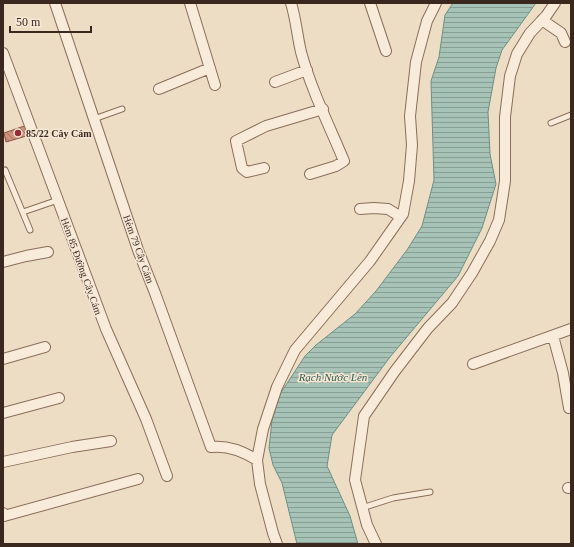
<svg xmlns="http://www.w3.org/2000/svg" width="574" height="547" font-family="'Times New Roman',serif">
  <style>
    .water { fill: url(#water-rules); stroke: #6d9083 }
    .building { fill: url(#building-back-hatch); stroke: #885441 }
    .lines { fill: none; stroke-linecap: round; stroke-linejoin: round }
    .service-casing { stroke: #896e5b; stroke-width: 7 }
    .minor-casing { stroke: #896e5b; stroke-width: 12 }
    .service { stroke: #f9ebd9; stroke-width: 5 }
    .minor { stroke: #f9ebd9; stroke-width: 10 }
    .poi-dot { fill: #982b3a; stroke: #f6e8d5; stroke-width: 1.5 }
    .labels { text-anchor: middle; stroke-width: 3; stroke-linejoin: round; paint-order: stroke }
    .poi-label { font-size: 10px; font-weight: bold; fill: #3a281f; stroke: #f6e8d5; text-anchor: start }
    .street-label { font-size: 10px; fill: #3a281f; stroke: #f6e8d5 }
    .water-label { font-size: 11px; font-style: italic; fill: #2e5951; stroke: #f6e8d5 }
  </style>
  <defs>
    <pattern id="water-rules" width="6" height="5" patternUnits="userSpaceOnUse"><rect width="6" height="5" fill="#a7c2b6"/><path d="M0 2.5h6" fill="none" stroke="#899e93"/></pattern>
    <pattern id="building-back-hatch" width="6" height="6" patternUnits="userSpaceOnUse"><rect width="6" height="6" fill="#cc927c"/><path d="M-1 5l2 2M0 0l6 6M5-1l2 2" fill="none" stroke="#a77765"/></pattern>
  </defs>
  <rect width="100%" height="100%" fill="#eeddc5"/>
  <path class="water" d="M 453,3 L 536,3 L 502,50 L 496,68 L 488,112 L 490,154 L 496,184 L 482,228 L 458,276 L 390,357 L 332,435 L 327,466 L 350,516 L 358,544 L 297,544 L 282,483 L 273,465 L 269,448 L 272,420 L 280,394 L 305,356 L 316,345 L 355,314 L 376,291 L 407,250 L 422,226 L 434,180 L 431,81 L 439,57 L 445,15 Z"/>
  <path class="building" d="M 30,124 L 33,134 L 6,142 L 4,133 Z"/>
  <g class="lines">
    <g class="service-casing">
      <path id="service" d="M 94,119 L 122,109
        M 551,123 L 571,115
        M 5,170 L 30,230
        M 23,212 L 58,200
        M 362,508 L 393,498 L 430,492"/>
    </g>
    <g class="minor-casing">
      <path id="minor" d="M 55,3 L 138,250 L 155,293 L 211,447 C 228,445 243,451 257,460
        M 190,3 L 215,85
        M 291,3 C 296,19 297,35 301,52 C 311,89 329,125 344,161 L 336,166 L 310,174
        M 370,3 L 386,51
        M 542,20 L 561,33 L 565,42
        M 3,53 L 106,329 L 146,419 L 167,476
        M 275,82 L 307,70
        M 159,89 L 210,68
        M 264,168 L 247,172 L 242,168 L 236,141 L 266,126 L 323,109
        M 360,209 L 374,208 L 388,209 L 401,217
        M 3,262 L 26,256 L 48,252
        M 553,336 L 563,373 L 569,408 L 571,408
        M 3,359 L 45,347
        M 473,364 L 571,329
        M 3,413 L 59,398
        M 3,462 L 72,447 L 111,441
        M 568,488 L 571,488
        M 3,513 L 4,516 L 138,479
        M 277,544 L 273,533 L 260,484 L 257,460 L 263,429 L 277,387 L 295,350 L 370,261 L 403,214 L 409,181 L 412,145 L 410,116 L 416,62 L 427,21 L 436,3
        M 376,544 L 367,525 L 355,480 L 364,416 L 395,371 L 428,328 L 452,303 L 472,273 L 490,241 L 499,220 L 505,181 L 505,117 L 510,76 L 517,54 L 530,33 L 546,16 L 555,3"/>
    </g>
    <use href="#service" class="service"/>
    <use href="#minor" class="minor"/>
  </g>
  <circle class="poi-dot" cx="18" cy="133" r="4"/>
  <g class="labels">
    <g class="poi-label">
      <text x="26" y="137">85/22 Cây Cám</text>
    </g>
    <g class="street-label">
      <text transform="translate(139 249) rotate(70)" y="4">Hẻm 79 Cây Cám</text>
      <text transform="translate(82 266) rotate(70)" y="4">Hẻm 85 Đường Cây Cám</text>
    </g>
    <g class="water-label">
      <text x="333" y="381">Rạch Nước Lên</text>
    </g>
  </g>
  <rect width="574" height="547" fill="none" stroke="#3a281f" stroke-width="8"/>
  <path d="M10 26v6h81v-6" fill="none" stroke="#3a281f" stroke-width="2"/>
  <text x="16" y="26" font-size="12" fill="#3a281f" stroke="#f6e8d5" stroke-width="3" paint-order="stroke">50 m</text>
</svg>
